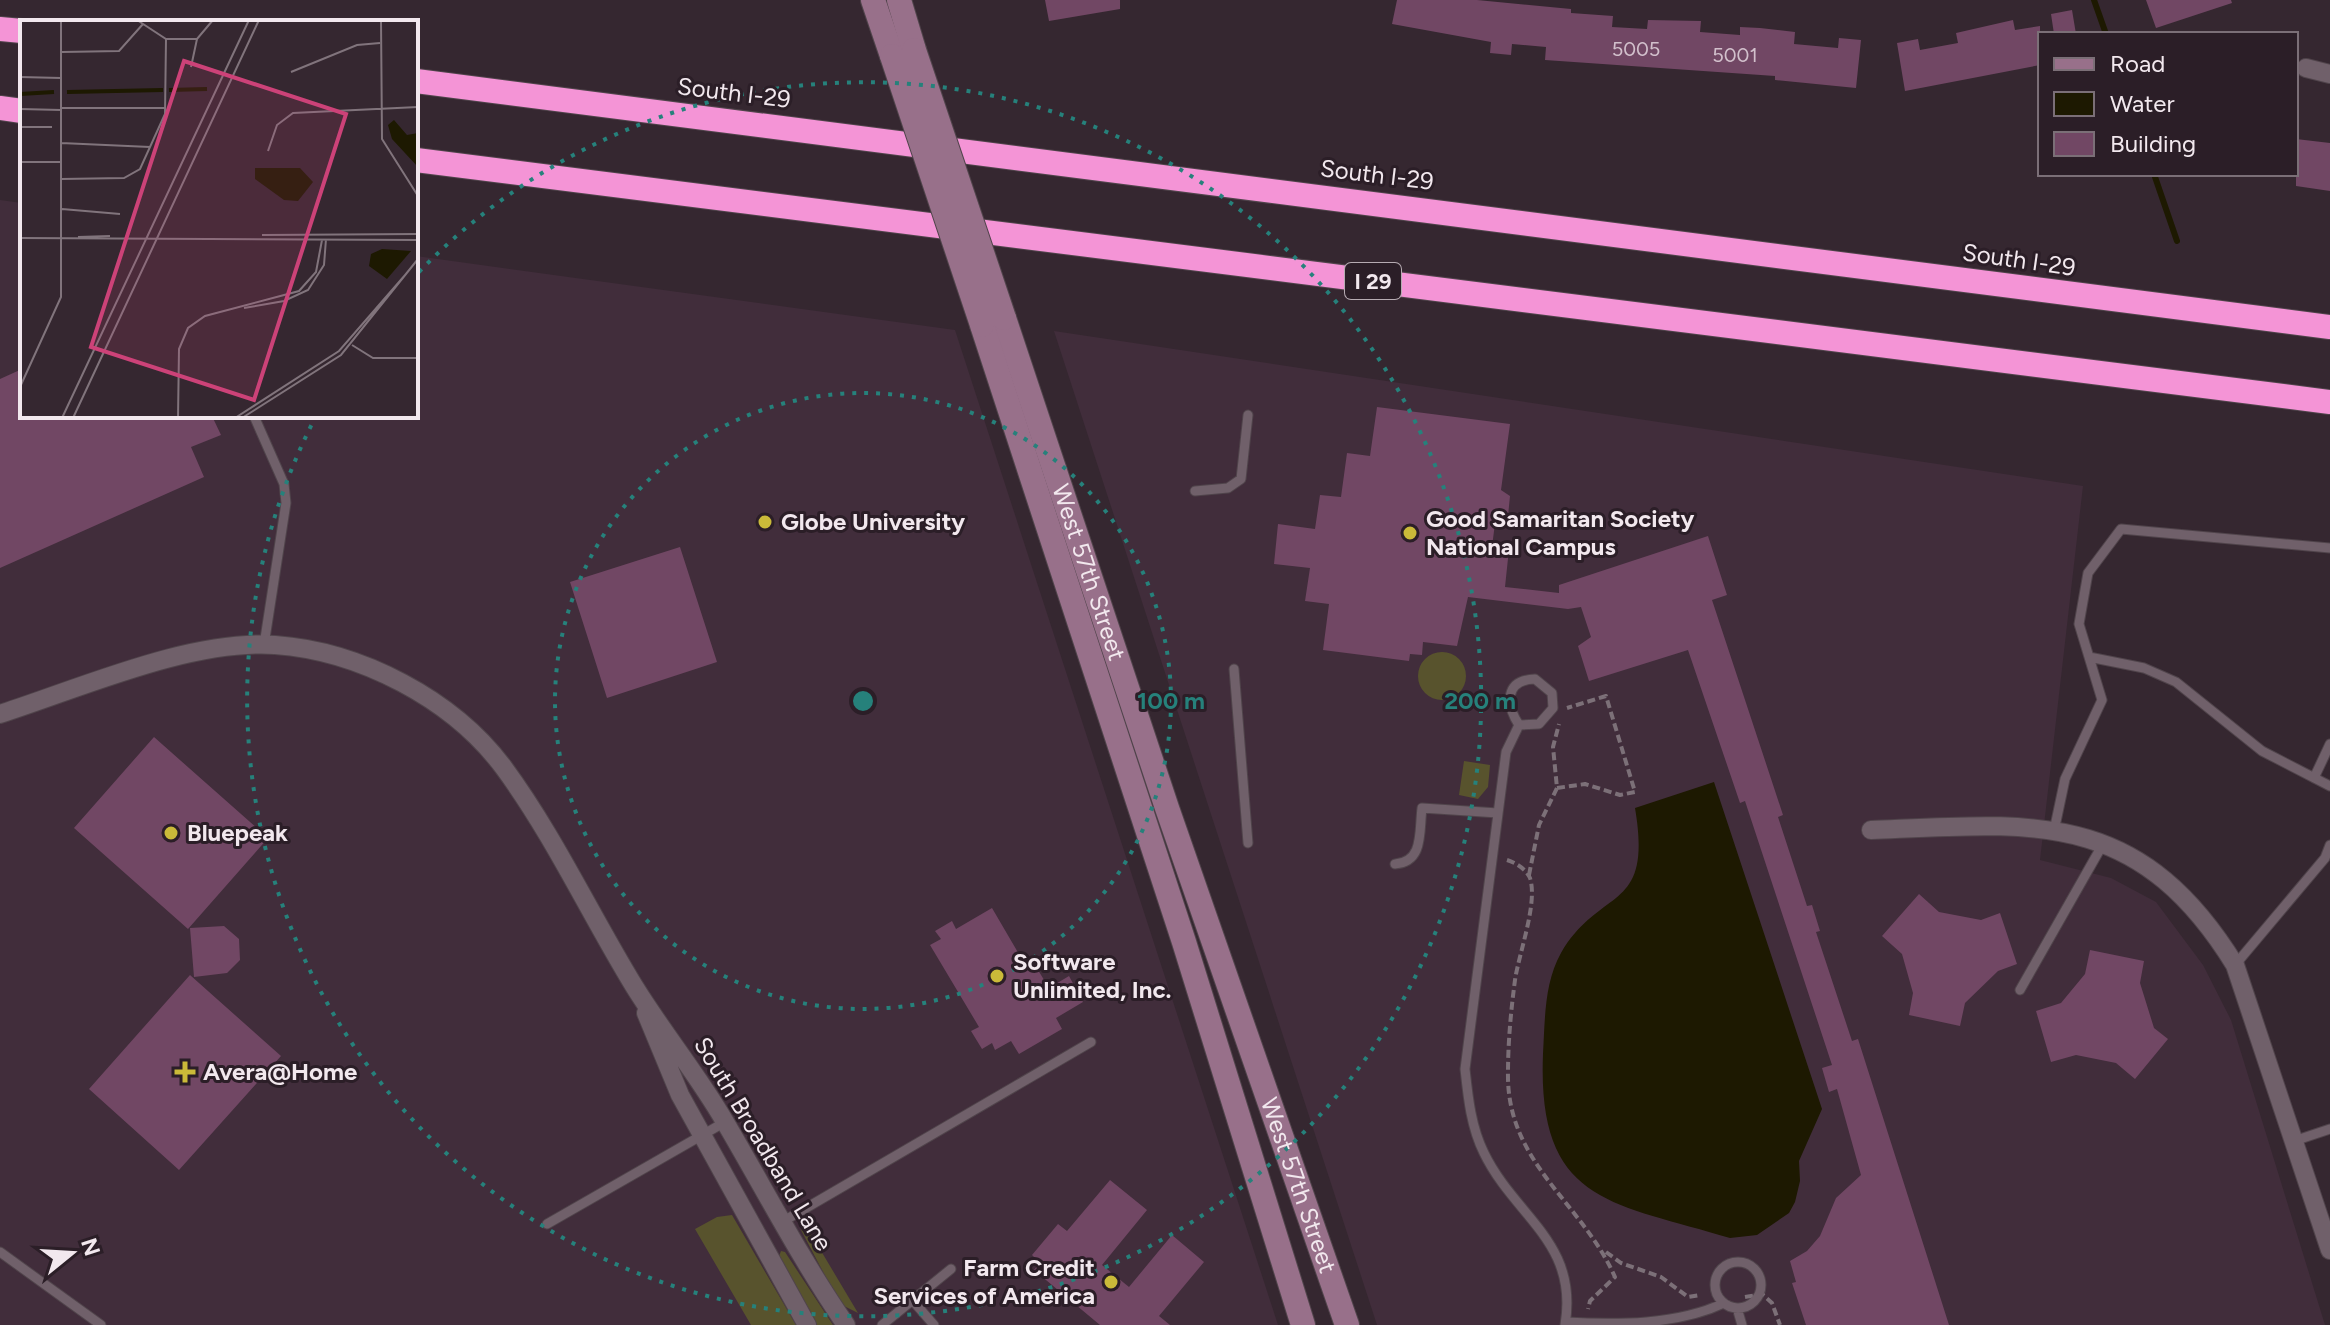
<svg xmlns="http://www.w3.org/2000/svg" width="2330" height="1325" font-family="Figtree,sans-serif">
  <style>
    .built { fill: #412d3b }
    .green { fill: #58532d }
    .water { fill: #1d1901 }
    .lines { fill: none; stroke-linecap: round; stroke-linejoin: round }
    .stream { stroke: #1d1901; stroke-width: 6 }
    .building { fill: #714764 }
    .lane-casing { stroke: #50444b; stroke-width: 11 }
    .street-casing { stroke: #50444b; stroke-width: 20 }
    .secondary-casing { stroke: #50444b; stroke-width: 26 }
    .highway-casing { stroke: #50444b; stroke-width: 26 }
    .path { stroke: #7c7078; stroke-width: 4; stroke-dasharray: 8 4; stroke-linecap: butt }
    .lane { stroke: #70606a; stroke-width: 9 }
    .street { stroke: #70606a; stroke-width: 18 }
    .secondary { stroke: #98708a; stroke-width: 24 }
    .highway { stroke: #f494d6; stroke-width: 24 }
    .secondary-bridge-casing { stroke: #50444b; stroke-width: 26; stroke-linecap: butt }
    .secondary-bridge { stroke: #98708a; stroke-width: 24 }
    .ring { fill: none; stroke: #26817b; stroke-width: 4; stroke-dasharray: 4 8 }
    .poi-dot { fill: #caba39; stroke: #2b1e27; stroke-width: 3 }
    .labels { text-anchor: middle; stroke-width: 6; stroke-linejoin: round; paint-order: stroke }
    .number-label { font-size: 20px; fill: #d2c0cc }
    .shield { fill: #2b1e27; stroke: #b6abb2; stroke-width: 2 }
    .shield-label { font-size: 22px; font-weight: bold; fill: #f2e8ee }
    .street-label { font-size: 24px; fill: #f2e8ee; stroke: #2b1e27 }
    .poi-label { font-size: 24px; font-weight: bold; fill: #f2e8ee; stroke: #2b1e27; text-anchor: start }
    .inset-river { fill: none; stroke: #1d1901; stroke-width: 4 }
    .inset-road { fill: none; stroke: #81747c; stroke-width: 2 }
    .view { fill: #cc4278; fill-opacity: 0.15; stroke: #cc4278; stroke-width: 4 }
    .inset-edge { fill: none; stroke: #f2e8ee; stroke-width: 4 }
    .centre { fill: #26817b; stroke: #2b1e27; stroke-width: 4 }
    .ring-label { font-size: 24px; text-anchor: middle; font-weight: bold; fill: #26817b; stroke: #2b1e27; stroke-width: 6; stroke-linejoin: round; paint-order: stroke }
  </style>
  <rect width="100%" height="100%" fill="#352730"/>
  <path class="built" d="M 0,200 L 22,203 L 22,416 L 416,416 L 416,256 L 955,330 L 1278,1325 L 0,1325 Z
    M 1054,331 L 2083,486 L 2040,860 L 2111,878 L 2156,902 L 2203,965 L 2231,1020 L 2325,1325 L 1377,1325 Z"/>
  <path class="green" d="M1418 676a24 24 0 1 1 48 0a24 24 0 1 1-48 0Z
    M 1464,761 L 1490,765 L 1488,787 L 1478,799 L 1459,795 Z
    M 732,1215 L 796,1325 L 751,1325 L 695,1229 L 717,1217 Z
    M 805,1224 L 858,1313 L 840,1304 L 801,1230 Z
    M 781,1251 L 785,1252 L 833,1325 L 816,1325 L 778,1259 Z"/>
  <path class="water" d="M 1714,782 L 1822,1109 L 1799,1161 L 1800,1181 L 1795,1202 L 1789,1213 L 1757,1235 L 1730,1238 C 1612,1202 1537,1204 1543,1054 C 1545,1021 1544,983 1561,953 C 1601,885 1653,914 1635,808 Z"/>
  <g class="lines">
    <path class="stream" d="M 2094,0 L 2106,34
      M 2154,174 L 2177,241"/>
  </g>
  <path class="building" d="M 1045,0 L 1120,0 L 1120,9 L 1049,21 Z
    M 1397,0 L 1477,0 L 1571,9 L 1571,13 L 1613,16 L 1612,27 L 1647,29 L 1648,20 L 1701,21 L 1700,32 L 1740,35 L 1740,27 L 1760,28 L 1795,32 L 1794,44 L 1838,48 L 1839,38 L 1861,40 L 1856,88 L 1775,80 L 1775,76 L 1545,60 L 1546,47 L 1512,44 L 1511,55 L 1490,53 L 1491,42 L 1392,24 Z
    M 2146,0 L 2231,0 L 2232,3 L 2156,28 Z
    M 2072,10 L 2076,34 L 2054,34 L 2051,14 Z
    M 2013,20 L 2015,30 L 2040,26 L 2040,65 L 1905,91 L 1897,43 L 1918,39 L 1920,50 L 1958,43 L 1956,33 Z
    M 2296,139 L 2330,143 L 2330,191 L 2296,186 Z
    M 22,369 L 22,416 L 212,416 L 221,435 L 191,447 L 204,477 L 0,568 L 0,379 Z
    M 1377,407 L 1510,424 L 1501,490 L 1510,496 L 1508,516 L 1496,515 L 1492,547 L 1509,549 L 1505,587 L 1559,593 L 1559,585 L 1708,536 L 1727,595 L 1712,600 L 1783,815 L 1778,817 L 1807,906 L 1812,905 L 1820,931 L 1816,932 L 1852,1041 L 1858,1039 L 1949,1325 L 1806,1325 L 1792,1283 L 1796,1282 L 1790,1261 L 1807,1251 L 1820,1236 L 1836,1198 L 1861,1175 L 1837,1089 L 1829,1092 L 1822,1068 L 1832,1065 L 1745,801 L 1740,803 L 1688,650 L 1589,681 L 1578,646 L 1591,637 L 1581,607 L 1568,609 L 1468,597 L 1457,646 L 1423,642 L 1422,655 L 1410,654 L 1409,661 L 1323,650 L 1329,604 L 1305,601 L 1310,568 L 1274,564 L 1278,524 L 1315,529 L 1320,495 L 1341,497 L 1347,453 L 1370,456 Z
    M 680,547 L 717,662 L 607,698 L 570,582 Z
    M 154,737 L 268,838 L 188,929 L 74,828 Z
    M 1919,894 L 1939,912 L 1981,920 L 2000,913 L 2017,964 L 1998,971 L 1965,1003 L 1960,1026 L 1909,1015 L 1913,993 L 1902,954 L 1882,936 Z
    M 992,908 L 1023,961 L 1030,957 L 1049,988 L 1069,976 L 1083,1002 L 1056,1018 L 1062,1029 L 1019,1054 L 1011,1041 L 995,1050 L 992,1043 L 982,1049 L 971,1031 L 979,1027 L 930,945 L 941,939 L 935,931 L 952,921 L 956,929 Z
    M 224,926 L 239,939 L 240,960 L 227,973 L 194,977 L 190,928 Z
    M 2090,950 L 2144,961 L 2140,983 L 2154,1028 L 2168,1039 L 2135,1079 L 2116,1063 L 2076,1055 L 2051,1062 L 2036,1011 L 2061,1003 L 2085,974 Z
    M 190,975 L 281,1056 L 179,1170 L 89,1089 Z
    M 1110,1180 L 1147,1210 L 1102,1265 L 1129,1287 L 1172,1235 L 1204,1262 L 1159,1316 L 1170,1325 L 1100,1325 L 1034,1270 L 1040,1263 L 1032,1255 L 1058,1224 L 1067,1231 Z"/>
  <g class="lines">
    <g class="lane-casing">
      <path id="lane" d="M 254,416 L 284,484 L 286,503 L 264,645
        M 1195,491 L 1228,488 L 1241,479 L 1248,415
        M 2089,657 L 2144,668 L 2176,682 L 2262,751 L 2330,786
        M 1234,669 L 1248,843
        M 1535,679 L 1552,693 L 1553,708 L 1539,724 L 1519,725 C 1506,705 1504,680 1535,679 Z
        M 1519,725 L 1506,752 L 1465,1069 C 1468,1097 1471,1127 1484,1153 C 1515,1217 1579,1242 1565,1325
        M 2314,778 L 2330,744
        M 2054,831 L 2065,779 L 2102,700 L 2079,624 L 2088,573 L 2121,529 L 2330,548
        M 1395,864 C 1424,862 1419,832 1422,808 L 1498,813
        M 2235,965 L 2325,858 L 2330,845
        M 2020,990 L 2103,844
        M 2294,1141 L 2330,1129
        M 782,1222 L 1091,1042
        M 547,1224 L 725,1122
        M 0,1252 L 101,1325
        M1715 1285a23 23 0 1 1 46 0a23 23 0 1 1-46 0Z
        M 913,1301 L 934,1325
        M 1737,1308 L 1742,1325
        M 1566,1322 C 1616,1325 1678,1325 1724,1303
        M 882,1325 L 951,1269"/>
    </g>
    <g class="street-casing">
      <path id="street" d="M 2306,68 L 2330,74
        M 0,714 C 81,688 191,639 275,645 C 360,651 453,699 504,768 C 554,836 590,914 634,986 C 663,1033 698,1075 725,1122 C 765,1190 801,1260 846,1325
        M 1871,830 C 2034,823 2138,808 2235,965 L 2330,1250
        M 646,1013 L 680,1095 L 807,1325"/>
    </g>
    <g class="secondary-casing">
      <g id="secondary">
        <path d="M 873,0 L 892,56"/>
        <path d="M 899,0 L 914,50"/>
        <path id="s1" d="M 1004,318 L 1167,808 L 1347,1325"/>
        <path d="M 982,325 L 1184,942 L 1303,1325"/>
      </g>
    </g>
    <g class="highway-casing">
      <path id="highway" d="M 0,29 L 22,31
        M 416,81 L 2330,327
        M 0,108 L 22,111
        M 416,160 L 2330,402"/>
    </g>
    <path class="path" d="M 1557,788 L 1585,784 L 1620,795 L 1635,792 L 1606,696 L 1567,708
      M 1507,860 C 1516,863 1526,869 1530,878 C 1538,903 1519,953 1515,980 C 1511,1010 1508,1042 1508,1072 C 1506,1163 1581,1201 1615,1277 L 1590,1301 L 1588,1309
      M 1529,875 L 1539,825 L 1557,788 L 1553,747 L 1559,724
      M 1606,1252 L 1621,1263 L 1661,1277 L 1688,1297 L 1700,1295
      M 1745,1297 L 1762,1294 L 1772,1303 L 1780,1325"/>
    <use href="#lane" class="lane"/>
    <use href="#street" class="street"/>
    <use href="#secondary" class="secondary"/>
    <use href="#highway" class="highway"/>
    <g class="secondary-bridge-casing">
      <path id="secondary-bridge" d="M 914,50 L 1004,318
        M 892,56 L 982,325"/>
    </g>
    <use href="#secondary-bridge" class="secondary-bridge"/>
  </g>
  <g class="ring">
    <circle cx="863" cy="701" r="308"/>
    <path d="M419 272A617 617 0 1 1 316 416"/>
  </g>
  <g class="poi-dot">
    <circle cx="765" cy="522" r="8"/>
    <circle cx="1410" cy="533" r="8"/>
    <circle cx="171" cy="833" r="8"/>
    <circle cx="997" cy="976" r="8"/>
    <path d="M181 1060h8v8h8v8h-8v8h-8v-8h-8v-8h8z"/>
    <circle cx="1111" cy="1282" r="8"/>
  </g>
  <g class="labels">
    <g class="number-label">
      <text x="1636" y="56">5005</text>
      <text x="1735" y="62">5001</text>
    </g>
    <rect class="shield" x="1345" y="263" width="56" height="36" rx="6"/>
    <g class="shield-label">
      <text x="1373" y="289">I 29</text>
    </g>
    <g class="street-label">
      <text transform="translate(734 93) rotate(7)" y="8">South I-29</text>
      <text transform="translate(1377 175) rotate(7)" y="8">South I-29</text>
      <text transform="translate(2019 260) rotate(8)" y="8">South I-29</text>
      <text dy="8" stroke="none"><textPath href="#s1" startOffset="268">West 57th Street</textPath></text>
      <text transform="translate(763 1144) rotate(59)" y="8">South Broadband Lane</text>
      <text dy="8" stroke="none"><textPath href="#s1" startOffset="916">West 57th Street</textPath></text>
    </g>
    <g class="poi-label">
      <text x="1426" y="527">Good Samaritan Society<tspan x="1426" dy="28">National Campus</tspan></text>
      <text x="781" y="530">Globe University</text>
      <text x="187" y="841">Bluepeak</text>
      <text x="1013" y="970">Software<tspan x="1013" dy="28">Unlimited, Inc.</tspan></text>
      <text x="203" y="1080">Avera@Home</text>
      <text x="1095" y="1276" text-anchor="end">Farm Credit<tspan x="1095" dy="28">Services of America</tspan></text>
    </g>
  </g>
  <g transform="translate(20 20)">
    <rect width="398" height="398" fill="#352730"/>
    <path d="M 374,100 L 387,115 L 398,113 L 397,146 L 372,119 L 368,105 ZM 235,148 L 280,148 L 293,162 L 278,181 L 264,180 L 235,159 ZM 362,229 L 391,231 L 367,259 L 349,246 L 351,234 Z" fill="#1d1901"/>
    <path class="inset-river" d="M 149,70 L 187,69M 47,72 L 143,70M 0,74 L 34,72"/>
    <path class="inset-road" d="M 117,0 L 146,19 L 177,19 L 193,0M 361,0 L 362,119 L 398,176M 42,32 L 99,31 L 123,4M 171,47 L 177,19M 271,52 L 337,25 L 360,23M 0,57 L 41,58M 41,88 L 146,88M 0,89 L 41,90M 0,107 L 32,107M 41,123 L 130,127M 248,131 L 257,105 L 273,93 L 398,87M 0,142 L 41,142M 41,159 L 104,158 L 120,149 L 145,94 L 146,19M 42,189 L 100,194M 242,215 L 398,214M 58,217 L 90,216M 0,218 L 398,220M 224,288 L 264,281 L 288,270 L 304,245 L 306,219M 332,325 L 353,338 L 398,338M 0,367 L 41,277 L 41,0M 42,398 L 229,0M 53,398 L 239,0M 158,398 L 159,329 L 168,308 L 185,296 L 279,271 L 296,252 L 302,220M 215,398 L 319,331 L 386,254M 222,398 L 321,335 L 398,239"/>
    <path class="view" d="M 164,41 L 326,94 L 234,380 L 71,327 Z"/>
    <rect width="398" height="398" class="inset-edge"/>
  </g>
  <circle cx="863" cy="701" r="12" class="centre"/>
  <g class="ring-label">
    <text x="1171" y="709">100 m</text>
    <text x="1480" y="709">200 m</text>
  </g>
  <rect x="2038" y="32" width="260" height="144" fill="#2b1e27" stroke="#7b6f77" stroke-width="2"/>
  <rect x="2054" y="58" width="40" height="12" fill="#98708a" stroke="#7b6f77" stroke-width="2"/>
  <text x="2110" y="72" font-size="24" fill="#f2e8ee">Road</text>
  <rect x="2054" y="92" width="40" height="24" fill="#1d1901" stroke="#7b6f77" stroke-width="2"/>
  <text x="2110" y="112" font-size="24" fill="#f2e8ee">Water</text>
  <rect x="2054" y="132" width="40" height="24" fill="#714764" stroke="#7b6f77" stroke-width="2"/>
  <text x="2110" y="152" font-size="24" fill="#f2e8ee">Building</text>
  <g transform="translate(72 1253) rotate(72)" stroke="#2b1e27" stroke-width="6" paint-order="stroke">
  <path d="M0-6L14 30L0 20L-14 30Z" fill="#f2e8ee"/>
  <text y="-12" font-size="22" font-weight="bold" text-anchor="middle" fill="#f2e8ee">N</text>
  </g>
</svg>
